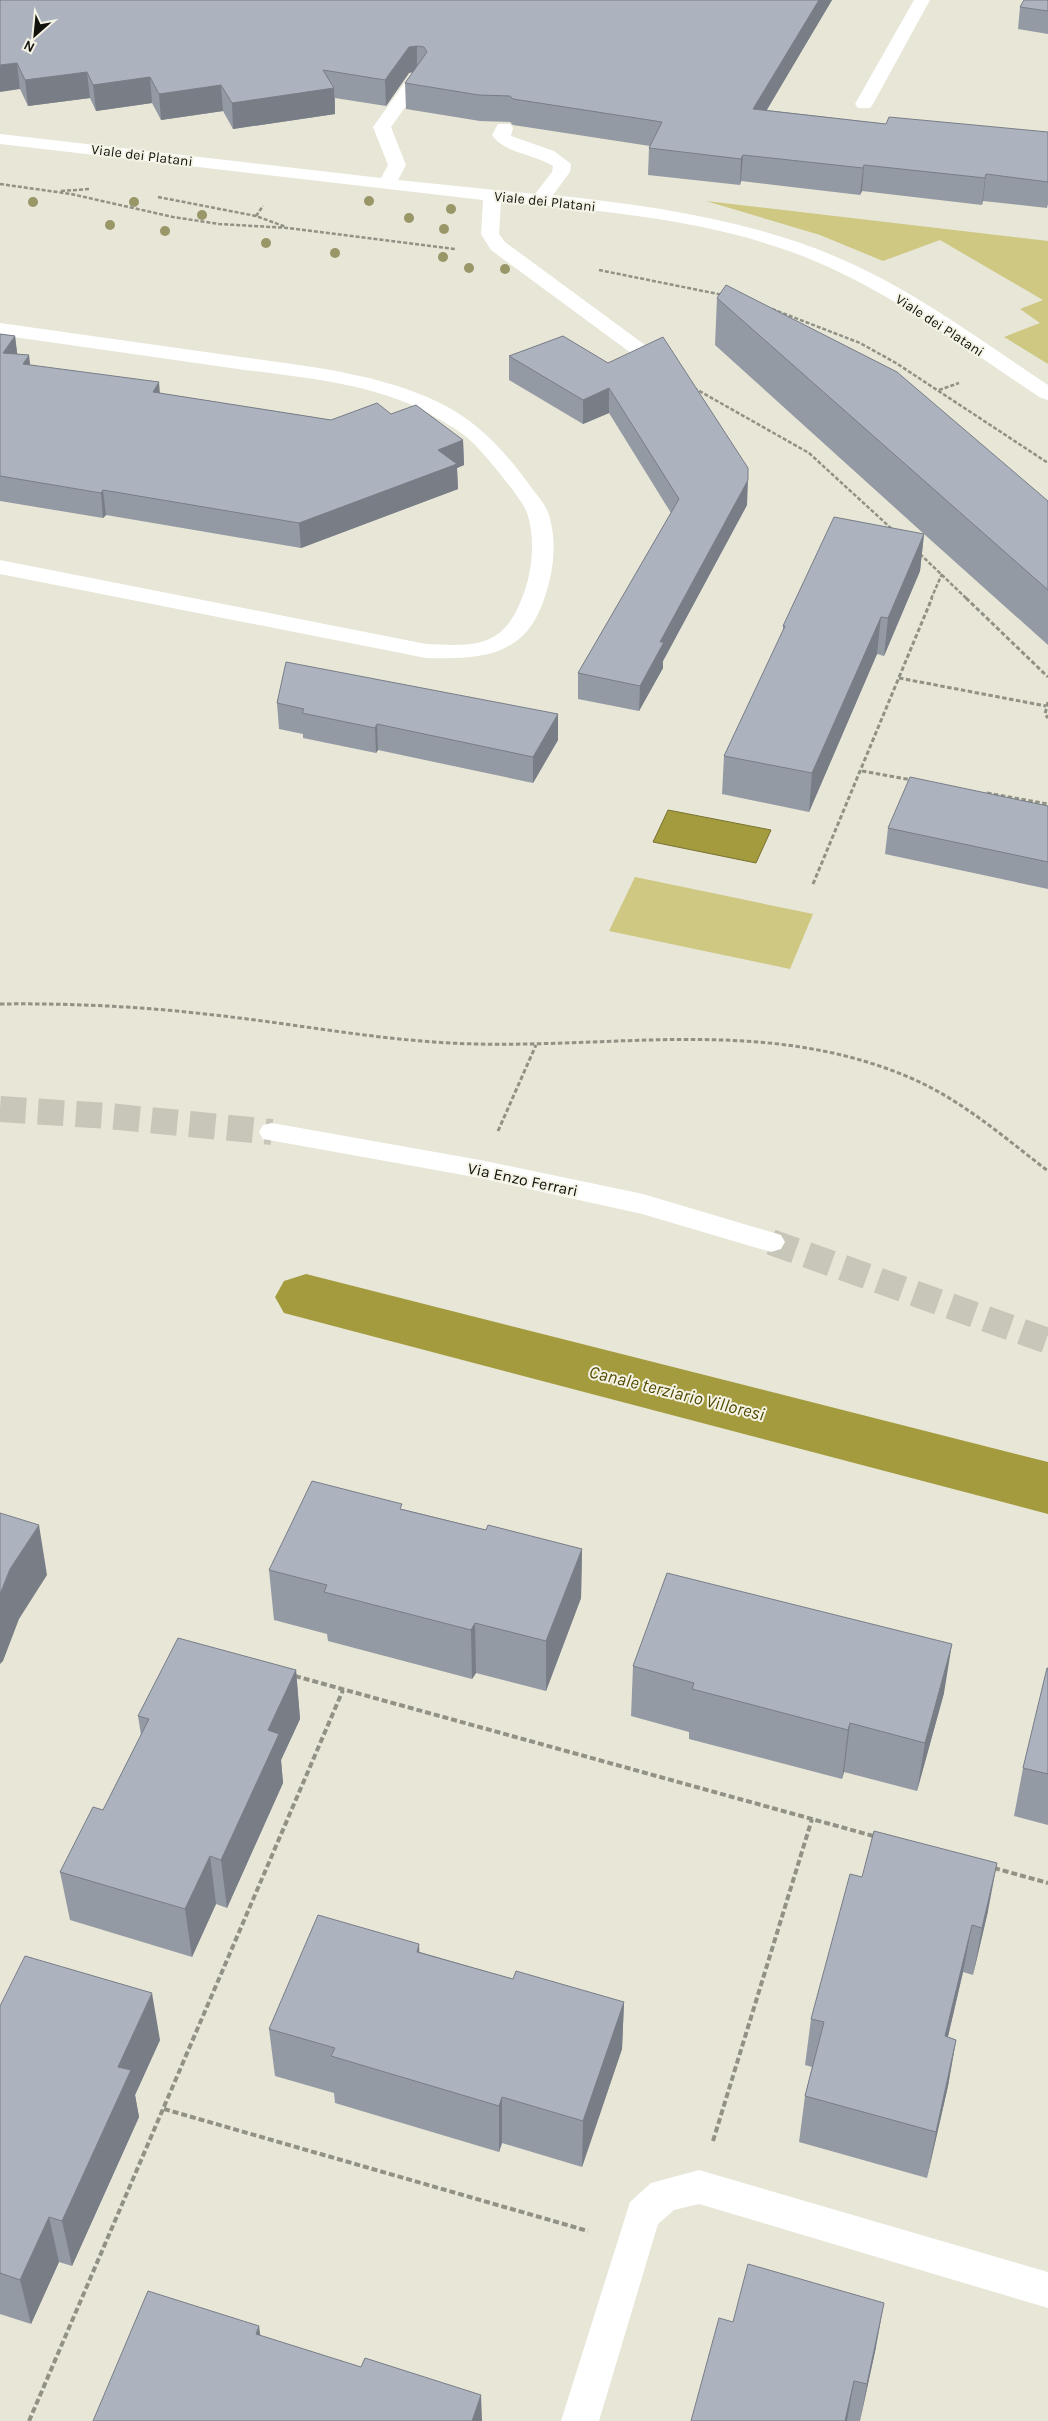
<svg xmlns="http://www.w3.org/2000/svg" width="1048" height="2421" font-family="Karla,sans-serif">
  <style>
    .green { fill: #cec882 }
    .water { fill: #a39b3e; stroke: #78722f }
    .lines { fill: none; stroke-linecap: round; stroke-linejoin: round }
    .canal { fill: #a39b3e; fill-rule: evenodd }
    .minor-tunnel { stroke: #c7c6b9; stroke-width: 26; stroke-dasharray: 26 12; stroke-linecap: butt }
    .path-far2 { stroke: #929186; stroke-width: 2.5; stroke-dasharray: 4 2; stroke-linecap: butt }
    .path-far1 { stroke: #929186; stroke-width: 3; stroke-dasharray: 4.5 2.5; stroke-linecap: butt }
    .path { stroke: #929186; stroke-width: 4; stroke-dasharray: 6 3; stroke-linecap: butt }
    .minor { fill: #fff; fill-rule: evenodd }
    .tree { fill: #999668 }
    .wall { fill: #949aa4 }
    .shaded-wall { fill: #787d86 }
    .building { fill: #acb3bf; stroke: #787d86 }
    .labels { text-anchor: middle; stroke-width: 4; stroke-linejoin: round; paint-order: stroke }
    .far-street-label { font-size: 14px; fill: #12120d; stroke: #f4f3e5 }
    .street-label { font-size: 16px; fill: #12120d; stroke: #f4f3e5 }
    .water-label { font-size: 18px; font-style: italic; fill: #504a00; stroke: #f4f3e5 }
  </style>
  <rect width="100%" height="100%" fill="#e7e6d7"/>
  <path class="green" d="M 706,201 L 1048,241 L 1048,364 L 1004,337 L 1040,323 L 1020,309 L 1043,300 L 940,240 L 883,261 L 820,235 Z
    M 635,877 L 813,914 L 790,969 L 609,931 Z"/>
  <path class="water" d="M 668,810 L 771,830 L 756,863 L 653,842 Z"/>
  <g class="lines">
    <path class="canal" d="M 306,1274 L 1048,1462 L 1048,1514 L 284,1313 L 275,1297 L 284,1281 Z"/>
    <path class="minor-tunnel" d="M 0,1109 L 108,1116 L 272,1132
      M 771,1242 L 1048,1341"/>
    <path class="path-far2" d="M 0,184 L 71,194 L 173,217 L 219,224 L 289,228 L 455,249
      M 61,191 L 90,189
      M 158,197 L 256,216 L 286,227
      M 256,216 L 263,206
      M 599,270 L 723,295
      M 772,309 L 860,343 L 896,363 L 1048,463
      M 694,388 L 809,453 L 893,530
      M 939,390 L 959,383
      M 920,554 L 967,599
      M 931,599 L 942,574"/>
    <path class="path-far1" d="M 966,598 L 1048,677
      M 899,678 L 1046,706
      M 1048,702 L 1045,714 L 1048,718
      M 862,771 L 912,780
      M 987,793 L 1048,804
      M 813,884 L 932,598
      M 0,1004 C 75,1003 149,1007 223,1016 C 293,1024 363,1037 434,1042 C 596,1054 758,1011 913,1079 C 963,1101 1005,1138 1048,1171
      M 498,1131 L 536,1045"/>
    <path class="path" d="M 295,1676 L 877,1837
      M 994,1868 L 1048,1883
      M 164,2109 L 588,2231
      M 713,2141 L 812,1819
      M 29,2421 L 343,1690"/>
    <path class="minor" d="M 914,0 L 930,0 L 873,104 L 870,108 L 858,108 L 855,104 Z
      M 417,73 L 423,74 L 426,78 L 391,127 L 406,165 L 398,180 L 535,194 L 552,172 L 553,166 C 534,154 504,153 492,135 L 498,124 L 510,124 L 513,128 L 511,136 L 554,151 L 571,164 L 570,172 L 553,195 C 653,206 755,220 848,262 C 919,294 983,342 1048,385 L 1048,400 L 1041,398 C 965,348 890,291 805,257 C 708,219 603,211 501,202 L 499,234 L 505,242 L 645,345 L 648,349 L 645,353 L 631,353 L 491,250 L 481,234 L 483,200 L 0,144 L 0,134 L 381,178 L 388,165 L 373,127 L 411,74 Z
      M 0,323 C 78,334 156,345 234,356 C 302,366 375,372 438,402 C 476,420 504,450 528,483 C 534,492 546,504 549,515 C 558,545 553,576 542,605 C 521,659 476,659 426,658 L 0,574 L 0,560 L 426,644 C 473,646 503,649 522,598 C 532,574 536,539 527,513 C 523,500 483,452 472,442 C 460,430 440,420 426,412 C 372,383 298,377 238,369 C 159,358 79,346 0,335 Z
      M 272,1123 L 480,1160 L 643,1194 L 781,1235 L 785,1242 L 781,1249 L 771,1252 L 642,1214 L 480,1178 L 263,1139 L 259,1132 L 263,1125 Z
      M 699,2170 L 1048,2272 L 1048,2308 L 699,2204 L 674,2210 L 658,2224 L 599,2421 L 561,2421 L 630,2202 L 651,2183 Z"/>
  </g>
  <g class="tree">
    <circle cx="369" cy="201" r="5"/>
    <circle cx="33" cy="202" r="5"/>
    <circle cx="134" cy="202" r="5"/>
    <circle cx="451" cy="209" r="5"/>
    <circle cx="202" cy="215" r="5"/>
    <circle cx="409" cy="218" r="5"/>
    <circle cx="110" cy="225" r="5"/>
    <circle cx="444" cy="229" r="5"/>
    <circle cx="165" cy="231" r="5"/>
    <circle cx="266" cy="243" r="5"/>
    <circle cx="335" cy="253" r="5"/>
    <circle cx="443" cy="257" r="5"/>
    <circle cx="469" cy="268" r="5"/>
    <circle cx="505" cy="269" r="5"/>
  </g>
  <path class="wall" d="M 0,0 L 832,0 L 766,110 L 886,124 L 1048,132 L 1048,204 L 1047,208 L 983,201 L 982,205 L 862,191 L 860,195 L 741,181 L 740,185 L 648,175 L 649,148 L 650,146 L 513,125 L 510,122 L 480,121 L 406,109 L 405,83 L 413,72 L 409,73 L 386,106 L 335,98 L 335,114 L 233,129 L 223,111 L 161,120 L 152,103 L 96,111 L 90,98 L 28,106 L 20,89 Z
    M 1048,0 L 1048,34 L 1018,29 L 1020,7 Z
    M 717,298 L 1048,501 L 1048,645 L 924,534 L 920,571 L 884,656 L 877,654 L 809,812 L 722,794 L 724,756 L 783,632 L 783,626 L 924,534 L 715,345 Z
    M 0,334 L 15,336 L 17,354 L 30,365 L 160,393 L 331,420 L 391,414 L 463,440 L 464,465 L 457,468 L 458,489 L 301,548 L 106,515 L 103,518 L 0,501 Z
    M 563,336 L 747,505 L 663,661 L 663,668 L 639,711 L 578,699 L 578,673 L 671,513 L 609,413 L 583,424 L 509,380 L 509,356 Z
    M 277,703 L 558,714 L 558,740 L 533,783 L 378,750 L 376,753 L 303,738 L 303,734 L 279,729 Z
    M 1048,806 L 1048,889 L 885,854 L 888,828 Z
    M 402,1509 L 486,1530 L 582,1549 L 581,1598 L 546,1691 L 476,1673 L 472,1679 L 328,1641 L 327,1634 L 274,1620 L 269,1570 Z
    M 633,1666 L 944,1693 L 917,1791 L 844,1772 L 842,1779 L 689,1739 L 689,1732 L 631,1716 Z
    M 1048,1668 L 1048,1825 L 1014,1816 L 1023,1768 Z
    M 296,1670 L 300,1719 L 281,1760 L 283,1783 L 227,1908 L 216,1904 L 192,1957 L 70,1920 L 60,1872 L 103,1810 L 141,1735 L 138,1716 Z
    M 988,1911 L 973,1975 L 963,1972 L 948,2037 L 956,2040 L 948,2086 L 927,2178 L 799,2142 L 805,2096 L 812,2067 L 805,2065 L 811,2019 Z
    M 420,1952 L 513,1979 L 624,2002 L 622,2049 L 582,2167 L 502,2143 L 499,2152 L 335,2103 L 334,2093 L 275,2076 L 269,2029 Z
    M 0,2006 L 160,2040 L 135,2095 L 139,2117 L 72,2266 L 59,2262 L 31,2324 L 0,2314 Z
    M 876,2347 L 860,2421 L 691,2421 Z"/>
  <path class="shaded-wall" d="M 819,0 L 832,0 L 752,135 L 753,109 Z
    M 417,46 L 417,71 L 409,73 L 386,106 L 385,80 L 409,47 Z
    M 17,63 L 20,89 L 0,92 L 0,65 Z
    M 87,72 L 90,98 L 28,106 L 25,80 Z
    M 150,77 L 152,103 L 96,111 L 93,85 Z
    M 221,85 L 223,111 L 161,120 L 159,94 Z
    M 334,88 L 335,114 L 233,129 L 232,103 Z
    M 743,155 L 741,181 L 740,185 L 741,159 Z
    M 864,165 L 862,191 L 860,195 L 863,168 Z
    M 986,174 L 983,201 L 982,205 L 985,178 Z
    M 15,336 L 18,360 L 3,353 Z
    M 29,355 L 32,380 L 23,364 Z
    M 159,382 L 161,407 L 153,392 Z
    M 609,388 L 609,413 L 583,424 L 583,400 Z
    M 463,440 L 464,465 L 457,468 L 458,489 L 301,548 L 299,523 L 438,450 Z
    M 748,480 L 747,505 L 663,661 L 663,668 L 639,711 L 640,686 L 660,642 Z
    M 103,490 L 106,515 L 103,518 L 101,493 Z
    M 924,534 L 920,571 L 884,656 L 888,618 Z
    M 881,617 L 877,654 L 809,812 L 812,773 Z
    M 558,714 L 558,740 L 533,783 L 533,757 Z
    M 377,724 L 378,750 L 376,753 L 375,728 Z
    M 39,1525 L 47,1575 L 19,1619 L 3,1661 L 0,1664 L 0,1594 L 10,1569 Z
    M 582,1549 L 581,1598 L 546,1691 L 546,1641 Z
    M 475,1623 L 476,1673 L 472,1679 L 471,1630 Z
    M 952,1644 L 944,1693 L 917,1791 L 925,1743 Z
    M 296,1670 L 300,1719 L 281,1760 L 283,1783 L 227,1908 L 221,1860 L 268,1730 Z
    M 850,1723 L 844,1772 L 842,1779 L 848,1730 Z
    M 210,1856 L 216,1904 L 192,1957 L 185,1909 Z
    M 997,1863 L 988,1911 L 973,1975 L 982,1928 Z
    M 972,1925 L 963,1972 L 937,2083 L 945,2036 Z
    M 419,1944 L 421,1992 L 417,1952 Z
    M 152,1993 L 160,2040 L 135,2095 L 139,2117 L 72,2266 L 62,2221 L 118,2067 Z
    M 624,2002 L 622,2049 L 582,2167 L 583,2121 Z
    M 956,2040 L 948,2086 L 927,2178 L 936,2132 Z
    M 502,2097 L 502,2143 L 499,2152 L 499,2106 Z
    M 49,2217 L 59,2262 L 31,2324 L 20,2280 Z
    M 884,2303 L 876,2347 L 860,2421 L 867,2384 Z
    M 259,2326 L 265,2369 L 256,2334 Z
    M 854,2381 L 847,2421 L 845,2421 Z
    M 481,2395 L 482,2421 L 472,2421 Z"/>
  <path class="building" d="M 0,0 L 819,0 L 753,109 L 886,124 L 889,117 L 1048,132 L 1048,182 L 986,174 L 985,178 L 864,165 L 863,168 L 743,155 L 741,159 L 649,148 L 662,122 L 513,99 L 510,96 L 479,95 L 405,83 L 427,52 L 424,47 L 417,46 L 409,47 L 385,80 L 323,70 L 334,88 L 232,103 L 221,85 L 159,94 L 150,77 L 93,85 L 87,72 L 25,80 L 17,63 L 0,65 Z
    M 1024,0 L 1048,0 L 1048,11 L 1020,7 Z
    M 726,285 L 897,372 L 1048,501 L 1048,590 L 717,298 Z
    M 0,334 L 15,336 L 3,353 L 29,355 L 23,364 L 159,382 L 153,392 L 331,420 L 377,403 L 391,414 L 416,405 L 463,440 L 438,450 L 457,464 L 299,523 L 103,490 L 101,493 L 0,476 Z
    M 563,336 L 608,363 L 663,337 L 748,468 L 748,480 L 660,642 L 664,642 L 640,686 L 578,673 L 679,499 L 609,388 L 583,400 L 509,356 Z
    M 834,517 L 924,534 L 888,618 L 881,617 L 812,773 L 724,756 L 785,626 L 783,626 Z
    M 286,662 L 558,714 L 533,757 L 377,724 L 375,728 L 302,713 L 304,709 L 277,703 Z
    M 910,777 L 1048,806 L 1048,862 L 888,828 Z
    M 312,1481 L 402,1504 L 400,1509 L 486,1530 L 488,1525 L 582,1549 L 546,1641 L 475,1623 L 471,1630 L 324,1592 L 327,1585 L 269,1570 Z
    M 0,1513 L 39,1525 L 10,1569 L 0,1594 Z
    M 667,1573 L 952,1644 L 925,1743 L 850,1723 L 848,1730 L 692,1689 L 694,1683 L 633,1666 Z
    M 178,1638 L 296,1670 L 268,1730 L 279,1734 L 221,1860 L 210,1856 L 185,1909 L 60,1872 L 93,1807 L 103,1810 L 149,1719 L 138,1716 Z
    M 1047,1668 L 1048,1668 L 1048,1774 L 1023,1768 Z
    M 874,1831 L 997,1863 L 982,1928 L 972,1925 L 945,2036 L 956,2040 L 936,2132 L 805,2096 L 824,2022 L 811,2019 L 850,1874 L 862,1877 Z
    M 318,1915 L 419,1944 L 417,1952 L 513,1979 L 516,1971 L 624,2002 L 583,2121 L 502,2097 L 499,2106 L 331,2056 L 335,2048 L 269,2029 Z
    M 25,1956 L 152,1993 L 118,2067 L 131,2070 L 62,2221 L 49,2217 L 20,2280 L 0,2273 L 0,2006 Z
    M 748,2264 L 884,2303 L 867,2384 L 854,2381 L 845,2421 L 691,2421 L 719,2318 L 733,2322 Z
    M 148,2291 L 259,2326 L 256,2334 L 361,2367 L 365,2358 L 481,2395 L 472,2421 L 93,2421 Z"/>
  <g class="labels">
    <g class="far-street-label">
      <text transform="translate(142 155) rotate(7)" y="5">Viale dei Platani</text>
      <text transform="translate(545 201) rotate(6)" y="5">Viale dei Platani</text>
      <text transform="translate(940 325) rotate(33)" y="5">Viale dei Platani</text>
    </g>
    <g class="street-label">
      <text transform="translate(523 1179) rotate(12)" y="6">Via Enzo Ferrari</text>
    </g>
    <g class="water-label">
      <text transform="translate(677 1393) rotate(14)" y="6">Canale terziario Villoresi</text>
    </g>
  </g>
  <g transform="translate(35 35) rotate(207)" stroke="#f4f3e5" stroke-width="4" paint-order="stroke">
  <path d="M0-4L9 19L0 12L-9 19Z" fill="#12120d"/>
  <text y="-8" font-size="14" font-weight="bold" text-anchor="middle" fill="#12120d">N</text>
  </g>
</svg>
